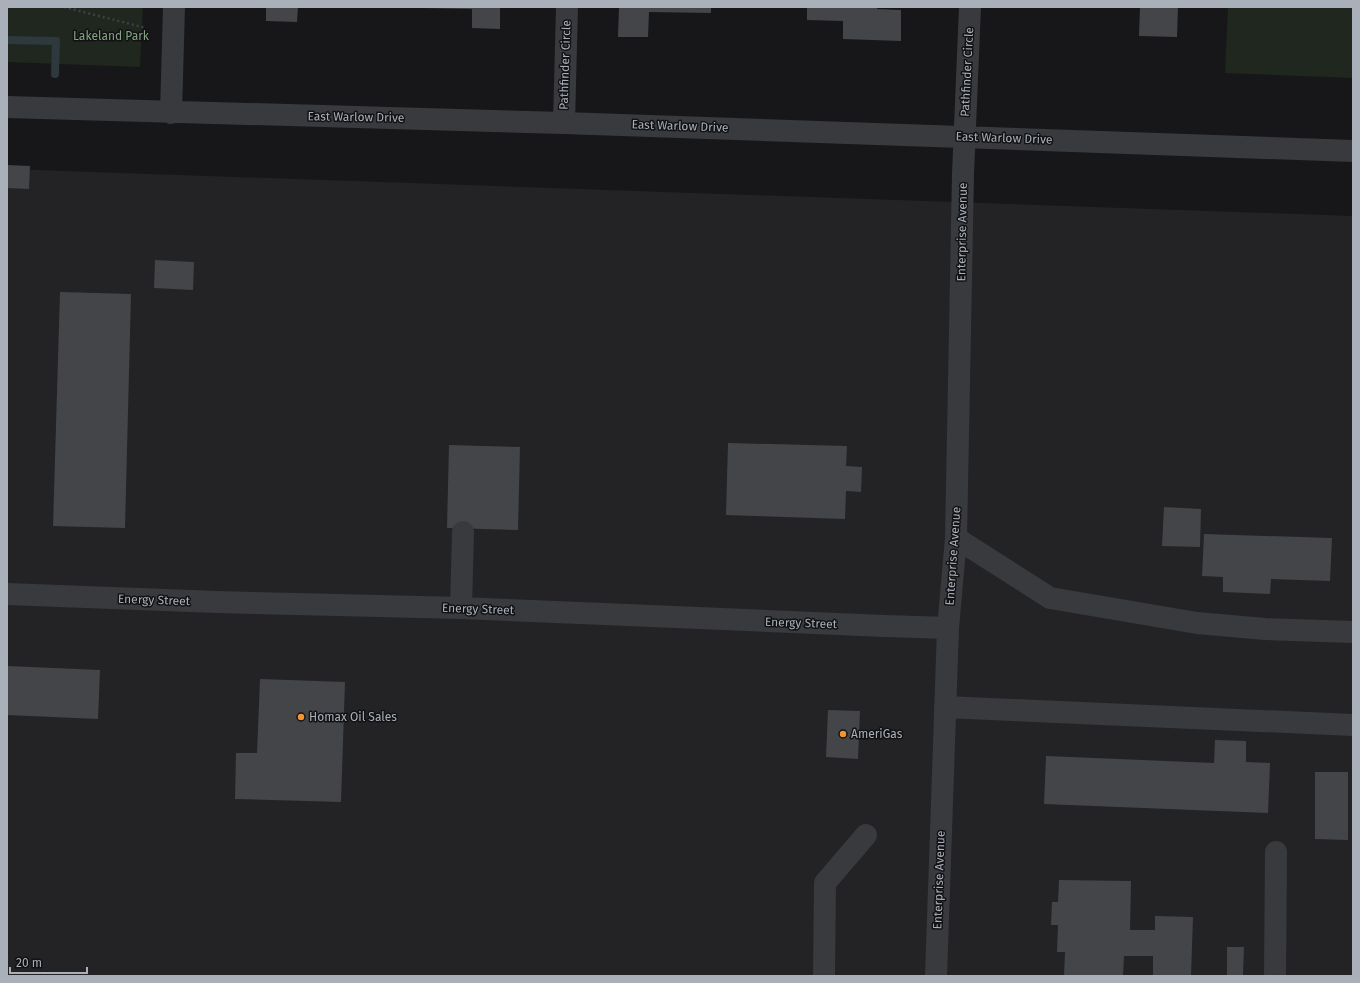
<svg xmlns="http://www.w3.org/2000/svg" width="1360" height="983" font-family="'Fira Sans',sans-serif">
  <style>
    .built { fill: #232326 }
    .green { fill: #1f271f }
    .lines { fill: none; stroke-linecap: round; stroke-linejoin: round }
    .stream { stroke: #2d393d; stroke-width: 8 }
    .building { fill: #434549 }
    .path { stroke: #3e4145; stroke-width: 2.5; stroke-dasharray: 2 3; stroke-linecap: butt }
    .minor { stroke: #383a3e; stroke-width: 22 }
    .poi-dot { fill: #f59433; stroke: #121214; stroke-width: 1.5 }
    .labels { text-anchor: middle; stroke-width: 3; stroke-linejoin: round; paint-order: stroke }
    .park-label { font-size: 12px; fill: #83a480; stroke: #121214 }
    .street-label { font-size: 12px; fill: #a9b0b9; stroke: #121214 }
    .poi-label { font-size: 12px; fill: #a9b0b9; stroke: #121214; text-anchor: start }
  </style>
  <rect width="100%" height="100%" fill="#171719"/>
  <path class="built" d="M 7,169 L 1353,216 L 1353,976 L 7,976 Z"/>
  <path class="green" d="M 7,7 L 143,7 L 140,67 L 7,62 Z
    M 1228,7 L 1353,7 L 1353,78 L 1225,73 Z"/>
  <g class="lines">
    <path class="stream" d="M 7,40 L 56,41 L 55,74"/>
  </g>
  <path class="building" d="M 266,7 L 298,7 L 297,22 L 266,21 Z
    M 421,7 L 500,7 L 500,29 L 472,28 L 472,9 L 421,8 Z
    M 619,7 L 711,7 L 711,13 L 649,12 L 648,37 L 618,37 Z
    M 807,7 L 877,7 L 877,9 L 901,10 L 901,41 L 843,39 L 843,21 L 807,20 Z
    M 1140,7 L 1178,7 L 1177,37 L 1139,36 Z
    M 7,165 L 30,166 L 29,189 L 7,188 Z
    M 155,260 L 194,262 L 193,290 L 154,288 Z
    M 60,292 L 131,294 L 125,528 L 53,526 Z
    M 728,443 L 847,446 L 846,466 L 862,467 L 861,492 L 846,491 L 845,519 L 726,515 Z
    M 449,445 L 520,447 L 518,530 L 447,528 Z
    M 1164,507 L 1201,509 L 1200,547 L 1162,546 Z
    M 1204,534 L 1332,538 L 1330,581 L 1271,579 L 1270,594 L 1223,592 L 1223,577 L 1202,576 Z
    M 7,666 L 100,670 L 98,719 L 7,715 Z
    M 260,679 L 345,682 L 341,802 L 235,799 L 236,753 L 257,753 Z
    M 828,710 L 860,711 L 858,759 L 826,757 Z
    M 1215,740 L 1246,741 L 1246,762 L 1270,763 L 1268,813 L 1044,804 L 1046,756 L 1214,763 Z
    M 1315,772 L 1348,772 L 1348,840 L 1315,839 Z
    M 1059,880 L 1131,881 L 1130,930 L 1155,930 L 1155,916 L 1193,917 L 1191,976 L 1153,976 L 1153,956 L 1124,956 L 1123,976 L 1064,976 L 1065,952 L 1057,952 L 1058,925 L 1051,925 L 1052,902 L 1058,902 Z
    M 1227,947 L 1244,947 L 1243,975 L 1227,975 Z"/>
  <g class="lines">
    <path class="path" d="M 64,7 L 146,28"/>
    <path class="minor" d="M 7,107 L 564,123 L 1353,151
      M 171,113 L 174,7
      M 564,123 L 567,7
      M 956,538 L 1050,598 L 1197,623 L 1265,629 L 1353,632
      M 7,594 L 217,602 L 461,608 L 885,626 L 948,628
      M 461,608 L 463,532
      M 945,707 L 1353,725
      M 824,976 L 825,883 L 866,835
      M 936,976 L 948,628 L 956,538 L 963,174 L 970,7
      M 1275,976 L 1276,852"/>
  </g>
  <g class="poi-dot">
    <circle cx="301" cy="717" r="4"/>
    <circle cx="843" cy="734" r="4"/>
  </g>
  <g class="labels">
    <g class="park-label">
      <text x="111" y="40">Lakeland Park</text>
    </g>
    <g class="street-label">
      <text transform="translate(565 65) rotate(-88)" y="4">Pathfinder Circle</text>
      <text transform="translate(967 72) rotate(-87)" y="4">Pathfinder Circle</text>
      <text transform="translate(356 117) rotate(1)" y="4">East Warlow Drive</text>
      <text transform="translate(680 126) rotate(2)" y="4">East Warlow Drive</text>
      <text transform="translate(1004 138) rotate(2)" y="4">East Warlow Drive</text>
      <text transform="translate(962 232) rotate(-89)" y="4">Enterprise Avenue</text>
      <text transform="translate(953 556) rotate(-86)" y="4">Enterprise Avenue</text>
      <text transform="translate(154 600) rotate(2)" y="4">Energy Street</text>
      <text transform="translate(478 609) rotate(2)" y="4">Energy Street</text>
      <text transform="translate(801 623) rotate(2)" y="4">Energy Street</text>
      <text transform="translate(939 880) rotate(-88)" y="4">Enterprise Avenue</text>
    </g>
    <g class="poi-label">
      <text x="309" y="721">Homax Oil Sales</text>
      <text x="851" y="738">AmeriGas</text>
    </g>
  </g>
  <rect width="1360" height="983" fill="none" stroke="#a9b0b9" stroke-width="16"/>
  <path d="M10 967v6h77v-6" fill="none" stroke="#a9b0b9" stroke-width="2"/>
  <text x="16" y="967" font-size="12" fill="#a9b0b9" stroke="#121214" stroke-width="3" paint-order="stroke">20 m</text>
</svg>
